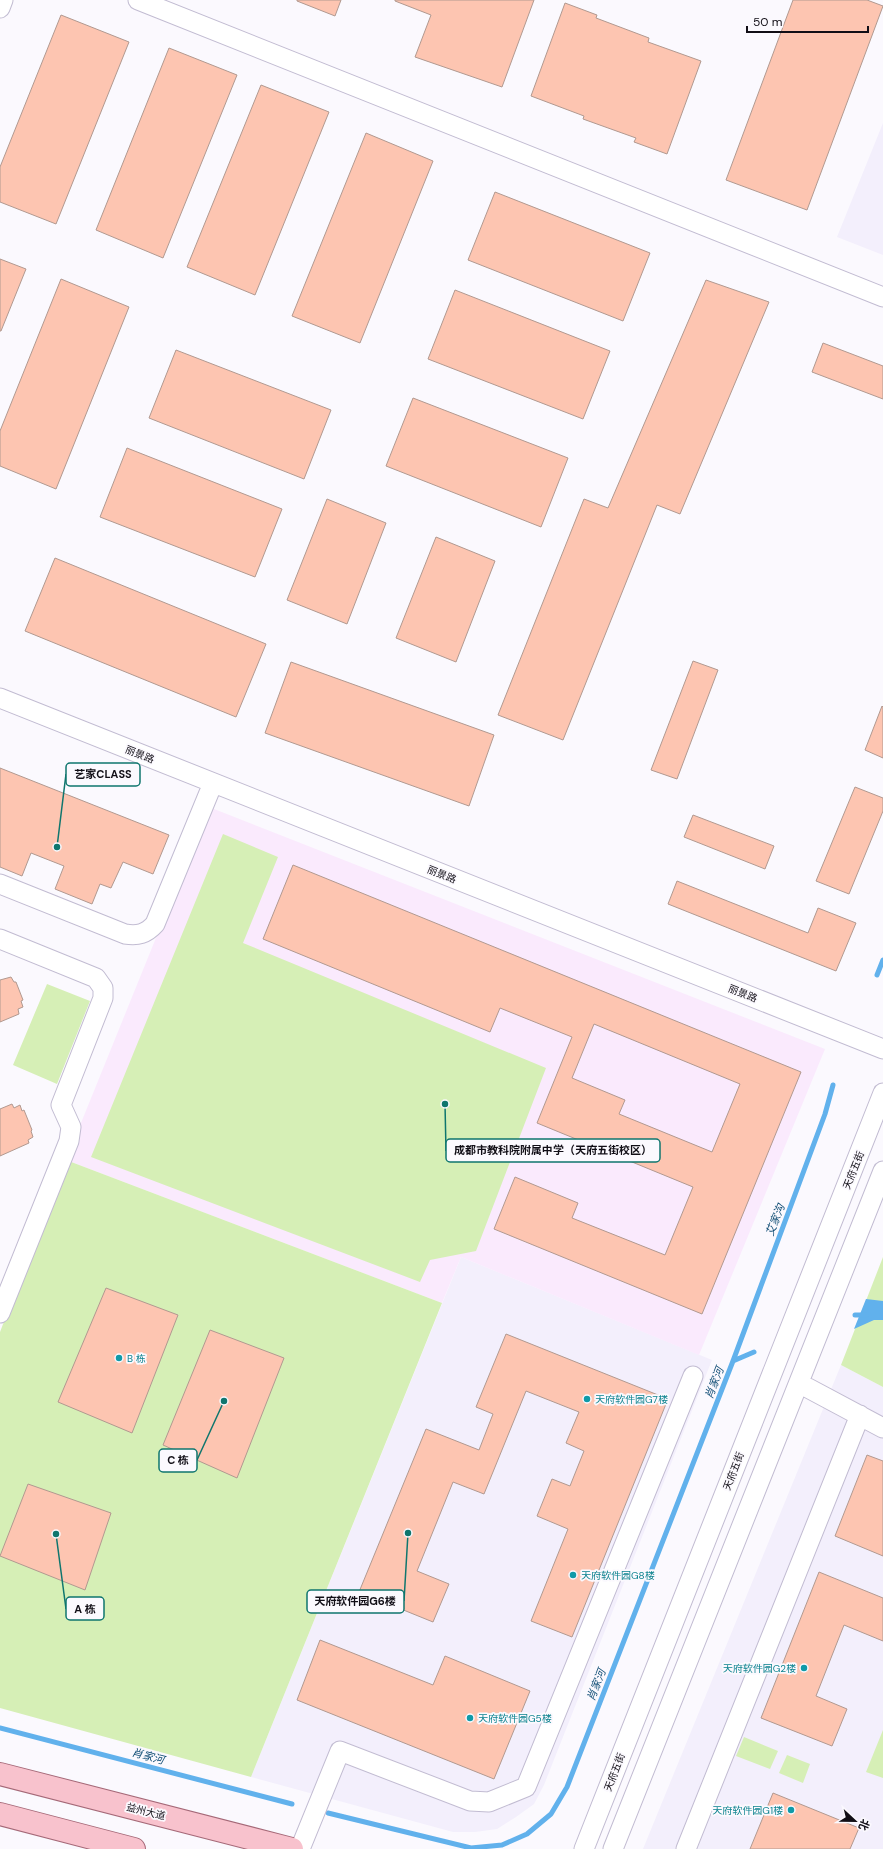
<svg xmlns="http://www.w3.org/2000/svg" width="883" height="1849" font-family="'DM Sans','Noto Sans SC',sans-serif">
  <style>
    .built { fill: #f3effc }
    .education { fill: #faeafd }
    .green { fill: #d6efb6 }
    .water { fill: #61b1ec }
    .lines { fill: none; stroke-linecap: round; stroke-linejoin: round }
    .stream { stroke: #61b1ec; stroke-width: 5 }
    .building { fill: #fdc5b1; stroke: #b19990; fill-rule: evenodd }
    .minor-casing { stroke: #c2bcd2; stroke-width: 21 }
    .major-casing { stroke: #a56978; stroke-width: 24 }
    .minor { stroke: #fff; stroke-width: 19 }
    .major { stroke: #f8c2cd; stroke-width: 22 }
    .culture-dot { fill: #0f9aa8; stroke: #fbf9fe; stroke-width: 1.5 }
    .labels { text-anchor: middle; stroke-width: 3.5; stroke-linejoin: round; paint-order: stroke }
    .street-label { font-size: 10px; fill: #110e16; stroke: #fbf9fe }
    .culture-label { font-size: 10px; fill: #0d838f; stroke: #fbf9fe; text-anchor: start }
    .water-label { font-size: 11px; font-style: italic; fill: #145077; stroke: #fbf9fe }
    .leader { fill: none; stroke: #0f766e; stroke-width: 1.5 }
    .callout-dot { fill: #0f766e; stroke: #fbf9fe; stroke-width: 1.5 }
    .callout { fill: #fbf9fe; stroke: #0f766e; stroke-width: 1.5 }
    .callout-label { font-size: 11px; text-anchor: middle; font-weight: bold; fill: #110e16 }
  </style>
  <rect width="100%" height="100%" fill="#fbf9fe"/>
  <path class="built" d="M 883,123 L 883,255 L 837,237 Z
    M 461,1257 L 712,1360 L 544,1785 L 534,1804 L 516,1817 L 497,1829 L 475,1832 L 453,1832 L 251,1777 Z
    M 841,1365 L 883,1387 L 883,1849 L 643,1849 Z"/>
  <path class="education" d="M 209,807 L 825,1049 L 699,1355 L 461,1257 L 442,1303 L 66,1160 Z"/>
  <path class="green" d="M 223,834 L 278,857 L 243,943 L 546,1068 L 476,1251 L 430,1260 L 420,1282 L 91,1157 Z
    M 47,984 L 90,1001 L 57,1084 L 13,1065 Z
    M 66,1160 L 442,1303 L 251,1777 L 0,1708 L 0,1332 Z
    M 883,1257 L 883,1387 L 841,1365 Z
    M 883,1730 L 883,1778 L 866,1772 Z
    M 744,1737 L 778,1751 L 770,1769 L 736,1756 Z
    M 787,1755 L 810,1764 L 803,1783 L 779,1773 Z"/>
  <path class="water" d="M 866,1299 L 883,1301 L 883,1320 L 874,1320 L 854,1329 Z"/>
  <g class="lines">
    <path class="stream" d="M 877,975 L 883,960
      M 855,1315 L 866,1315
      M 733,1361 L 754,1352
      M 0,1728 L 292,1804
      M 328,1813 L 471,1848 L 502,1845 L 527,1834 L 551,1814 L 567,1787 L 733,1361 L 825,1114 L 833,1085"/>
  </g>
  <path class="building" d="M 297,0 L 341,0 L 335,16 L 297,1 Z
    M 395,0 L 534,0 L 502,87 L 415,57 L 431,15 L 395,1 Z
    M 793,0 L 867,0 L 883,6 L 807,210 L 726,180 Z
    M 565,3 L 597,15 L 596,18 L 649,38 L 648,42 L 701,61 L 667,154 L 634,142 L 636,138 L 583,119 L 584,116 L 531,96 Z
    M 61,15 L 129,42 L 56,224 L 0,202 L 0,167 Z
    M 169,48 L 237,75 L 163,258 L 96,230 Z
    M 261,85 L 329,112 L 255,295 L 187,267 Z
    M 366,133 L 433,161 L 360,343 L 292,316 Z
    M 495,192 L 650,253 L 623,321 L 468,260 Z
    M 0,259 L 26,269 L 1,331 L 0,331 Z
    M 61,279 L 129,307 L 56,489 L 0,466 L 0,431 Z
    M 706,280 L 769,302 L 680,514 L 657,505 L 563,740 L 498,715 L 584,499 L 608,508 Z
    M 455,290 L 610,351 L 583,419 L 428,359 Z
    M 823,343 L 883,366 L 883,399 L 812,372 Z
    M 176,350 L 331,410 L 304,479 L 149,418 Z
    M 413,398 L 568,458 L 541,527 L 386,466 Z
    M 127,448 L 282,509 L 255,577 L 100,517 Z
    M 327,499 L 386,523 L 347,624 L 287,600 Z
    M 436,537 L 495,561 L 456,662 L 396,638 Z
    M 55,558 L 266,644 L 236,717 L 25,631 Z
    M 693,661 L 718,670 L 677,779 L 651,770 Z
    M 291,662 L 494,735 L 469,806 L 265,733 Z
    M 882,706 L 883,707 L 883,758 L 865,750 Z
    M 0,768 L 169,835 L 153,874 L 123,862 L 111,888 L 100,884 L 92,904 L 55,889 L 64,866 L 31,853 L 22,876 L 0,867 Z
    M 855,787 L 883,798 L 883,811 L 849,894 L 816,881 Z
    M 693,815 L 774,846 L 765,869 L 684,837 Z
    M 293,865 L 801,1072 L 702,1314 L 494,1229 L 515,1177 L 578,1203 L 572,1218 L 665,1255 L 693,1187 L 537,1123 L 572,1037 L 500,1008 L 490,1032 L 263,939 ZM 594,1024 L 740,1084 L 712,1152 L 619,1114 L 625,1100 L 572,1078 Z
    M 677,881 L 808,933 L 818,908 L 856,923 L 836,971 L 668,904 Z
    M 11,977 L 14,982 L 16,982 L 23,1000 L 21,1001 L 23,1007 L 18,1009 L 19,1014 L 0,1022 L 0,980 Z
    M 12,1104 L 14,1108 L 20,1105 L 22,1111 L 24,1110 L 32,1130 L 31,1131 L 33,1137 L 28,1140 L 29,1143 L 0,1156 L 0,1109 Z
    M 106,1288 L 178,1315 L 132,1433 L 58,1402 Z
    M 210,1330 L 284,1358 L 237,1478 L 163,1445 Z
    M 506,1334 L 668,1399 L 572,1637 L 531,1621 L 568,1529 L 537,1516 L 552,1479 L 570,1486 L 584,1451 L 566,1443 L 579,1412 L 526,1391 L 484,1494 L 453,1482 L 417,1571 L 449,1584 L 433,1622 L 359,1592 L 426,1429 L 479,1450 L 493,1414 L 476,1407 Z
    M 867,1455 L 883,1461 L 883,1556 L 835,1536 Z
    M 28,1484 L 111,1513 L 85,1590 L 0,1556 Z
    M 819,1572 L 883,1598 L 883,1641 L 844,1625 L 816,1696 L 847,1709 L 832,1746 L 761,1718 Z
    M 320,1640 L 433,1685 L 445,1656 L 530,1691 L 494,1779 L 297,1700 Z
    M 773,1793 L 859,1828 L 850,1849 L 750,1849 Z"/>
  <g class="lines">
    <g class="minor-casing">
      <path id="minor" d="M 138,0 L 883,297
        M 0,8 L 3,0
        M 0,698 L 883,1049
        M 0,884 L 125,934 C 138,936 146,934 155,924 L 213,783
        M 0,939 L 96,978 L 103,988 L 103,998 L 61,1105 L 71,1127 L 69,1141 L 0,1313
        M 808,1388 L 883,1428
        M 300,1849 L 340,1751 L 470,1801 L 489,1802 L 526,1787 L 693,1376
        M 584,1849 L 883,1093
        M 613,1849 L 883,1171
        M 686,1849 L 860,1415"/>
    </g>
    <g class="major-casing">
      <path id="major" d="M 0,1774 L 292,1849
        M 0,1814 L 134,1849"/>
    </g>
    <use href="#minor" class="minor"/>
    <use href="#major" class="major"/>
  </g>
  <g class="culture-dot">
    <circle cx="119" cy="1358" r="4"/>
    <circle cx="587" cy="1399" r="4"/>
    <circle cx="573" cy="1575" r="4"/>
    <circle cx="804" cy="1668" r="4"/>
    <circle cx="470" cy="1718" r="4"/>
    <circle cx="791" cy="1810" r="4"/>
  </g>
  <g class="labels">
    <g class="street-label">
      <text transform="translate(140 754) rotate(22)" y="4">丽景路</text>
      <text transform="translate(442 874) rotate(22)" y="4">丽景路</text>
      <text transform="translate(743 993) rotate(22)" y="4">丽景路</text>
      <text transform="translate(853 1170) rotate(-68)" y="4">天府五街</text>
      <text transform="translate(733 1471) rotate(-69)" y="4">天府五街</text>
      <text transform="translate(614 1772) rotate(-69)" y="4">天府五街</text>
      <text transform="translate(146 1811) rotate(14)" y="4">益州大道</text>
    </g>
    <g class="culture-label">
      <text x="127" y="1362">B 栋</text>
      <text x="595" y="1403">天府软件园G7楼</text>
      <text x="581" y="1579">天府软件园G8楼</text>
      <text x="796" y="1672" text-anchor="end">天府软件园G2楼</text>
      <text x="478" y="1722">天府软件园G5楼</text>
      <text x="783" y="1814" text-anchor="end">天府软件园G1楼</text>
    </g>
    <g class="water-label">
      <text transform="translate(775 1220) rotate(-69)" y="4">艾家沟</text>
      <text transform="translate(714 1383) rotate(-69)" y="4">肖家河</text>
      <text transform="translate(596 1685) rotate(-69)" y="4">肖家河</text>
      <text transform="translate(148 1756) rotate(15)" y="4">肖家河</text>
    </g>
  </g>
  <path class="leader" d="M57 847L66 774M445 1104L446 1151M224 1401L197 1460M408 1533L404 1601M56 1534L66 1609"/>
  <g class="callout-dot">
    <circle cx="57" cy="847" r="4"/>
    <circle cx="445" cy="1104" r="4"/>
    <circle cx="224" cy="1401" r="4"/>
    <circle cx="408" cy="1533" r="4"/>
    <circle cx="56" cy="1534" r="4"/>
  </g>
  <g class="callout">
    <rect x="66" y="763" width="74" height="23" rx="4"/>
    <rect x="446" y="1139" width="214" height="23" rx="4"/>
    <rect x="159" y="1449" width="38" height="23" rx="4"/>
    <rect x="307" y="1590" width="97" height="23" rx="4"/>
    <rect x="66" y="1597" width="38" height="23" rx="4"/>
  </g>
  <g class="callout-label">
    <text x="103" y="778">艺家CLASS</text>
    <text x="553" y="1154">成都市教科院附属中学（天府五街校区）</text>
    <text x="178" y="1464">C 栋</text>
    <text x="355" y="1605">天府软件园G6楼</text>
    <text x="85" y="1613">A 栋</text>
  </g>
  <g transform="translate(855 1821) rotate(112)" stroke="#fbf9fe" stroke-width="3" paint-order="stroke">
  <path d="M0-3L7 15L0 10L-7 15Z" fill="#110e16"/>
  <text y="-6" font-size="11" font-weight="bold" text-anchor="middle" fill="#110e16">北</text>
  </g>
  <path d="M747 26v6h121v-6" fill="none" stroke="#110e16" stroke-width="2"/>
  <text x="753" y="26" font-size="12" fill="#110e16" stroke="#fbf9fe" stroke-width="3" paint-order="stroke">50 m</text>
</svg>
